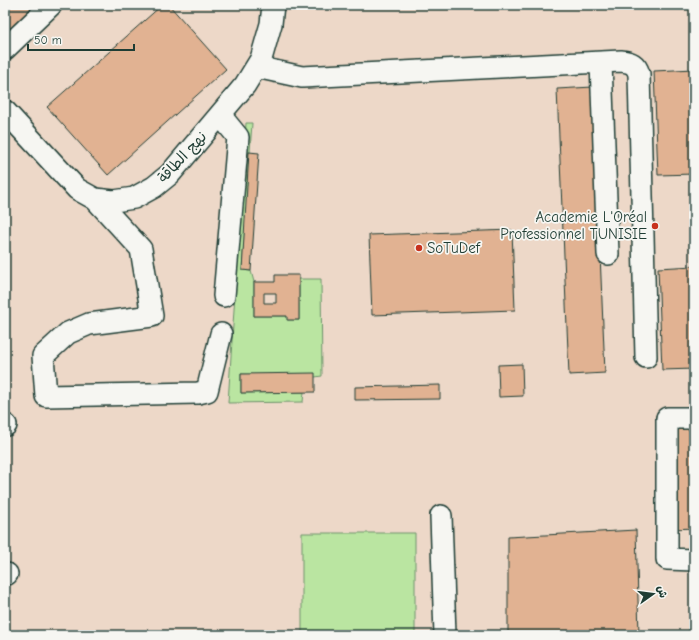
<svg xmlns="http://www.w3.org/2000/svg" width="699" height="640" font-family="'Comic Neue','Playpen Sans Arabic',sans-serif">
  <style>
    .built { fill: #edd8c8 }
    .green { fill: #bae5a1; stroke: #6c916a }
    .building { fill: #e1b292; stroke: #1f3d34; fill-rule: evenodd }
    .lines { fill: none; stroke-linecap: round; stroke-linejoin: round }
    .minor-casing { stroke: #1f3d34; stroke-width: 24 }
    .minor { stroke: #f6f6f2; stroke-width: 21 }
    .poi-dot { fill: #c8321e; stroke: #f6f6f2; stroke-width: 1.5 }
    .labels { text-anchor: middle; stroke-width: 3.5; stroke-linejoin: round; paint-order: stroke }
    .street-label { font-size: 15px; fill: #1f3d34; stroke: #f6f6f2 }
    .poi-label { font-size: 15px; fill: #1f3d34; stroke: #f6f6f2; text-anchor: end }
  </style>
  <rect width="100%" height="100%" fill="#f2e8df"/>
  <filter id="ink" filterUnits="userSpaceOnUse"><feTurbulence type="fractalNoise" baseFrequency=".025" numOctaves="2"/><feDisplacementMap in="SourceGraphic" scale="8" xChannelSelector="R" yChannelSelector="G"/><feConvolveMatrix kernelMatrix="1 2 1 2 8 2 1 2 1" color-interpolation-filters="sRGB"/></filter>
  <g filter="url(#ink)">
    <path class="built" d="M 5,5 L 694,5 L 694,635 L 5,635 Z"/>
    <path class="green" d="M 246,123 L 252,123 L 242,270 L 251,271 L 254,282 L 254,316 L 287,316 L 288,320 L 299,320 L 299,279 L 321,279 L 322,376 L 315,377 L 241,374 L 241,393 L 304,392 L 303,402 L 228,403 Z
      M 302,533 L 415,533 L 415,635 L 302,635 Z"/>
    <path class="building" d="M 5,5 L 38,5 L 5,36 Z
      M 162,5 L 169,5 L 226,69 L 108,175 L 47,107 Z
      M 694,69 L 694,174 L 658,175 L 654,71 Z
      M 593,87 L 605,373 L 569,375 L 557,89 Z
      M 249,152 L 259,153 L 251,271 L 242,270 Z
      M 512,230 L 515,310 L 372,315 L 369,235 Z
      M 694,266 L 694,369 L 662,370 L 658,268 Z
      M 275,275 L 299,275 L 299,320 L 287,320 L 287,316 L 254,316 L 254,282 L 275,282 ZM 264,293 L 276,293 L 276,303 L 264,303 Z
      M 522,364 L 523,396 L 499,397 L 498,365 Z
      M 315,373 L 315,392 L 241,393 L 241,374 Z
      M 440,385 L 440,399 L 355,400 L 355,387 Z
      M 672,425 L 694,425 L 694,528 L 673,529 Z
      M 636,530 L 639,635 L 508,635 L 508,537 Z"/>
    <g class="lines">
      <g class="minor-casing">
        <path id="minor" d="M 5,49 L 51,5
          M 601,63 L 608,254
          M 256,67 L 302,77 L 621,61 C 631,62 636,64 639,74 L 646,357
          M 5,111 L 77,189 L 95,199 L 114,201 L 134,198 L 154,187 L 170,174 L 245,85 L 261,59 L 271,24 L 273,5
          M 220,115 L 238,137 L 224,296
          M 95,199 L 141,249 L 152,316 L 89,324 L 68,333 L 43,356 L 46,396 L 198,393 L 207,391 L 221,334
          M 694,418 L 667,418 L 667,559 L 694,560
          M 5,425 L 6,425
          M 441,516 L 445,635
          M 5,574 L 7,574"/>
      </g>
      <use href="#minor" class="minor"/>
    </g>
  </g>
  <g class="poi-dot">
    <circle cx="655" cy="226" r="4"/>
    <circle cx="419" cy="248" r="4"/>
  </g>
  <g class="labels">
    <g class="street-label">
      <text transform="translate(182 157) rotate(-47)" y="5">نهج الطاقة</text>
    </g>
    <g class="poi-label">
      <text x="647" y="222">Academie L'Oréal<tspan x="647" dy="17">Professionnel TUNISIE</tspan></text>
      <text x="427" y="253" text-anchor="start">SoTuDef</text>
    </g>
  </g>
  <rect width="699" height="640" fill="none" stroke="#f6f6f2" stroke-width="20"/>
  <rect x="10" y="10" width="679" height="620" fill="none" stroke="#1f3d34" stroke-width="1.5" filter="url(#ink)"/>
  <g transform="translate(653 594) rotate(76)" stroke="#f6f6f2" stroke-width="3" paint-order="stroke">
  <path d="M0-3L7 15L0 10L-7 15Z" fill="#1f3d34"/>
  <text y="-6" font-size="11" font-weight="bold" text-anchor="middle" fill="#1f3d34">ش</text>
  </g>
  <path d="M28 44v6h106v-6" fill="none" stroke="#1f3d34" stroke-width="2"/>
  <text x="34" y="44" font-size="12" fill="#1f3d34" stroke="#f6f6f2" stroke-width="3" paint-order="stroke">50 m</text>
</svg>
